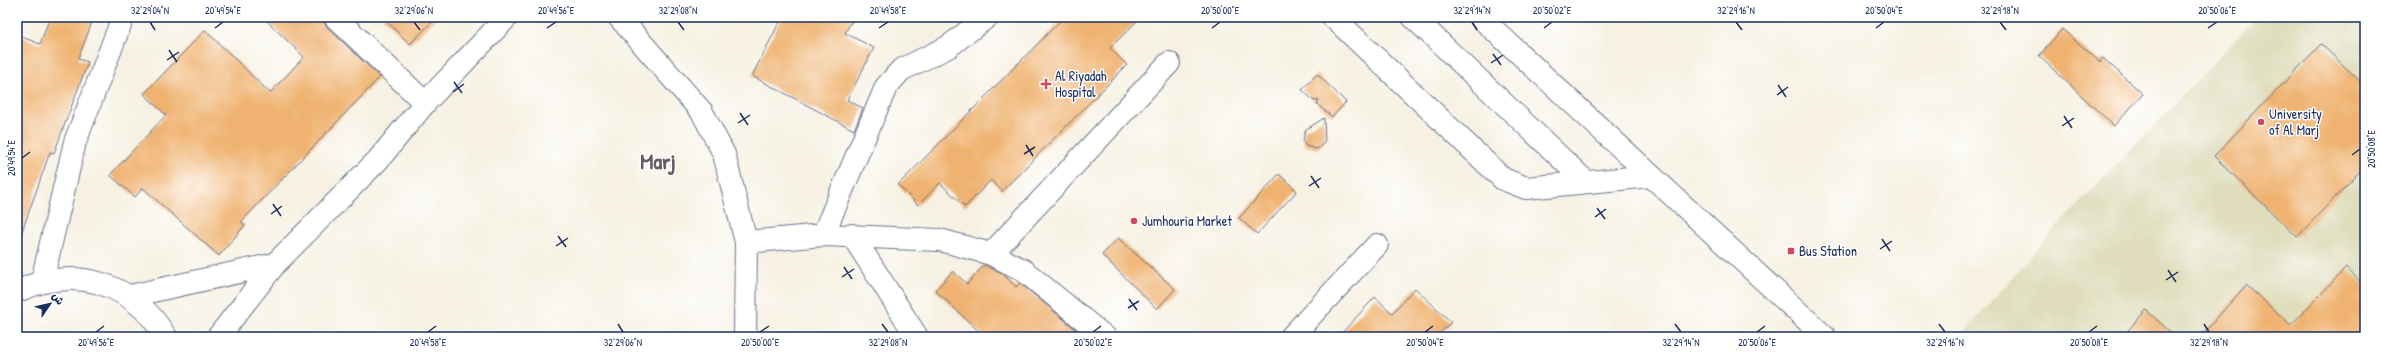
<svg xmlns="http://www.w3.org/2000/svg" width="2382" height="354" font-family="'Patrick Hand','Playpen Sans Arabic',sans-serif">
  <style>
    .built { fill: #dfddbb }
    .building { fill: #efb270 }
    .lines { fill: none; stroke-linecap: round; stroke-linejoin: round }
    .minor-casing { stroke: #68738c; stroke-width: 24 }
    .major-casing { stroke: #68738c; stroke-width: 24 }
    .minor { stroke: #fff; stroke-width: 22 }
    .major { stroke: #fff; stroke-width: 22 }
    .ticks { fill: none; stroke: #1b2f5e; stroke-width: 1.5 }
    .poi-dot { fill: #d1495b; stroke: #fff; stroke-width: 1.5 }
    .labels { text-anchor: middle; stroke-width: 3; stroke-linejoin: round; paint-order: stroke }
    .poi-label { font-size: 14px; fill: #1b2f5e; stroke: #fff; text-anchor: start }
    .town-label { font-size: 22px; font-weight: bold; fill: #655d64; stroke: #fff }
    .neatline { fill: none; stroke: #1b2f5e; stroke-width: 1.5 }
    .ticks-label { font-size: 10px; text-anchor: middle; fill: #1b2f5e }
  </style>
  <rect width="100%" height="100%" fill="#fff"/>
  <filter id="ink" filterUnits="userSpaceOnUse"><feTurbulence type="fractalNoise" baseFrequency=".025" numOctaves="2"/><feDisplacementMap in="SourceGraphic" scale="8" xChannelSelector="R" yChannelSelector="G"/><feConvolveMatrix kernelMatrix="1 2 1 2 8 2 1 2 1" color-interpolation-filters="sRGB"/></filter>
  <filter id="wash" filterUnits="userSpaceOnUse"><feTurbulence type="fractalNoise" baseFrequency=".012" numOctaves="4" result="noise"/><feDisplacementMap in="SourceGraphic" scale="16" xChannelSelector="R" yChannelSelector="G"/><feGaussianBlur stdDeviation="0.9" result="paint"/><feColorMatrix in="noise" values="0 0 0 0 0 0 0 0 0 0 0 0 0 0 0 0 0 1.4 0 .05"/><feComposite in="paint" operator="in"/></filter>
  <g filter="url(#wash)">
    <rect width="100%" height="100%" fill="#f6f1e2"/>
    <path class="built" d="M 2257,17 L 2365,17 L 2365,337 L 1960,337 L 2057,227 Z"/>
    <g id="blocks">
      <path class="building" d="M 50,17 L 94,17 L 78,59 L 88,62 L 54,153 L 50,152 L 20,237 L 17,237 L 17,35 L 40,44 Z
        M 263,17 L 323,17 L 326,26 L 380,77 L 241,222 L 245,225 L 219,256 L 143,188 L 135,197 L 110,175 L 166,115 L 144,94 L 205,30 L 270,93 L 304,57 Z
        M 382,17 L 437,17 L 410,44 Z
        M 782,17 L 854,17 L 845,33 L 874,48 L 847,100 L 863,108 L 854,130 L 752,76 Z
        M 1064,17 L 1141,17 L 1110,48 L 1127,65 L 1002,191 L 991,180 L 965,207 L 940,183 L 918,205 L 898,185 Z
        M 2062,29 L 2100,62 L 2103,58 L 2143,94 L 2114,126 L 2039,56 Z
        M 2321,44 L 2365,86 L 2365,166 L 2297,237 L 2214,156 Z
        M 1317,74 L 1346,102 L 1332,117 L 1317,104 L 1319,100 L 1314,101 L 1302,90 Z
        M 1324,118 L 1325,140 L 1322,145 L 1317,149 L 1306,146 L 1303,141 L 1305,130 Z
        M 1279,174 L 1297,191 L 1257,234 L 1239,218 Z
        M 1118,238 L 1175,289 L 1157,309 L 1102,255 Z
        M 984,265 L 1003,274 L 1016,287 L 1020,283 L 1085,337 L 985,337 L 935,290 L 953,271 L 967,284 Z
        M 2346,268 L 2365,286 L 2365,337 L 2200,337 L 2246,285 L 2291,325 Z
        M 1415,288 L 1451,322 L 1437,337 L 1338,337 L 1375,297 L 1392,313 Z
        M 2146,310 L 2176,337 L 2122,337 Z"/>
    </g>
  </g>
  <g filter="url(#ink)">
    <use href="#blocks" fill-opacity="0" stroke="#68738c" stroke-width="1"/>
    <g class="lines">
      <g class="minor-casing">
        <path id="minor" d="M 335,17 L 425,103
          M 619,17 L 702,112 L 724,154 L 746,242 L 745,337
          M 1333,17 L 1503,179 L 1526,188 L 1651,176
          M 1413,17 L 1585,181
          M 823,235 L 886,87 L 901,70 L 948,47 L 987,17
          M 852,235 L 917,337
          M 746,242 L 823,235 L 940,240 L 991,254 L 1023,270 L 1105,337
          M 991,254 L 1169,63
          M 42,281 L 75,142 L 123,17
          M 1291,337 L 1377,245"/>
      </g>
      <g class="major-casing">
        <path id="major" d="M 1480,17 L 1825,337
          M 17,291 C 76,265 132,282 166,337
          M 130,296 L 275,264
          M 218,337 L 275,264 L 378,160 L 425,103 L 507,17"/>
      </g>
      <use href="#minor" class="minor"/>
      <use href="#major" class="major"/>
    </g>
  </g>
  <path class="ticks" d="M 150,22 L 155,30M 414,22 L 420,30M 678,22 L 684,30M 1472,22 L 1477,30M 1736,22 L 1742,30M 2000,22 L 2006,30M 215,28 L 223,22M 547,28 L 556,22M 879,28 L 888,22M 1212,28 L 1220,22M 1544,28 L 1552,22M 1876,28 L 1884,22M 2208,28 L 2217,22M 169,50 L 177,62M 1493,54 L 1501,65M 167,60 L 179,52M 1491,63 L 1503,55M 454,82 L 462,93M 1778,85 L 1786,97M 453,92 L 464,84M 1777,95 L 1788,87M 740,113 L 748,125M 2064,116 L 2072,128M 738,123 L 750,115M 2062,126 L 2074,118M 1026,145 L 1033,156M 1024,154 L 1035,147M 2352,155 L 2360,149M 22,158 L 30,152M 1311,176 L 1319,188M 1309,186 L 1321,178M 273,204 L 281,216M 1597,208 L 1605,219M 271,214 L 282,206M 1595,217 L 1606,209M 558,236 L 566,247M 1882,239 L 1890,251M 556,246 L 568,238M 1880,249 L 1892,241M 844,267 L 852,279M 2168,270 L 2176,282M 842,277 L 854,269M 2166,280 L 2178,272M 1129,299 L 1137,310M 1128,308 L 1139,301M 618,324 L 623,332M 882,324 L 888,332M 1675,324 L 1681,332M 1939,324 L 1945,332M 2204,324 L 2209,332M 96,332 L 104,326M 428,332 L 436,326M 760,332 L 769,326M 1093,332 L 1101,326M 1425,332 L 1433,326M 1757,332 L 1765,326M 2089,332 L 2097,326"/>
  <g class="poi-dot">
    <path d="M1044 78h4v4h4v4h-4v4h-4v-4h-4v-4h4z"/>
    <circle cx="2261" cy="122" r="4"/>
    <circle cx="1134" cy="221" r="4"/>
    <rect x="1787" y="247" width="8" height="8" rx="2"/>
  </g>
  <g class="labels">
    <g class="poi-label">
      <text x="1055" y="81">Al Riyadah<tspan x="1055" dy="16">Hospital</tspan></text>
      <text x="2269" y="119">University<tspan x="2269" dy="16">of Al Marj</tspan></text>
      <text x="1142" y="226">Jumhouria Market</text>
      <text x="1799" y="256">Bus Station</text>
    </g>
    <g class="town-label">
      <text x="658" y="169">Marj</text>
    </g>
  </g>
  <rect width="2382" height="354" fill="none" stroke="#fff" stroke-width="44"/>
  <g transform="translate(50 304) rotate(56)" stroke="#ffffff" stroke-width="3" paint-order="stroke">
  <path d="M0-3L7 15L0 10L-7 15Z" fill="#1b2f5e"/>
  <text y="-6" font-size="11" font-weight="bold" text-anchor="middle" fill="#1b2f5e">ش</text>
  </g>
  <rect x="22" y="22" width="2338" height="310" class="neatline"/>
  <g class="ticks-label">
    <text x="150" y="14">32°29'04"N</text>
    <text x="223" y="14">20°49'54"E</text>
    <text x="414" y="14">32°29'06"N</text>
    <text x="556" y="14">20°49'56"E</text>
    <text x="678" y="14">32°29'08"N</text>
    <text x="888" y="14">20°49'58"E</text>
    <text x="1220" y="14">20°50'00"E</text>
    <text x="1472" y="14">32°29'14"N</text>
    <text x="1552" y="14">20°50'02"E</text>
    <text x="1736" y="14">32°29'16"N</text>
    <text x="1884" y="14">20°50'04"E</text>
    <text x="2000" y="14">32°29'18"N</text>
    <text x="2217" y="14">20°50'06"E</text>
    <text transform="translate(2371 149) rotate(-90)" y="4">20°50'08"E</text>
    <text transform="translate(11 158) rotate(-90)" y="4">20°49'54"E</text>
    <text x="96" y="346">20°49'56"E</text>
    <text x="428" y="346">20°49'58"E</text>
    <text x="623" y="346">32°29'06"N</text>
    <text x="760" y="346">20°50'00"E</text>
    <text x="888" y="346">32°29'08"N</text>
    <text x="1093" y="346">20°50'02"E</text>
    <text x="1425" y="346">20°50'04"E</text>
    <text x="1681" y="346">32°29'14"N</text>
    <text x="1757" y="346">20°50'06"E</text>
    <text x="1945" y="346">32°29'16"N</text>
    <text x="2089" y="346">20°50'08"E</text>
    <text x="2209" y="346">32°29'18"N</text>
  </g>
</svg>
